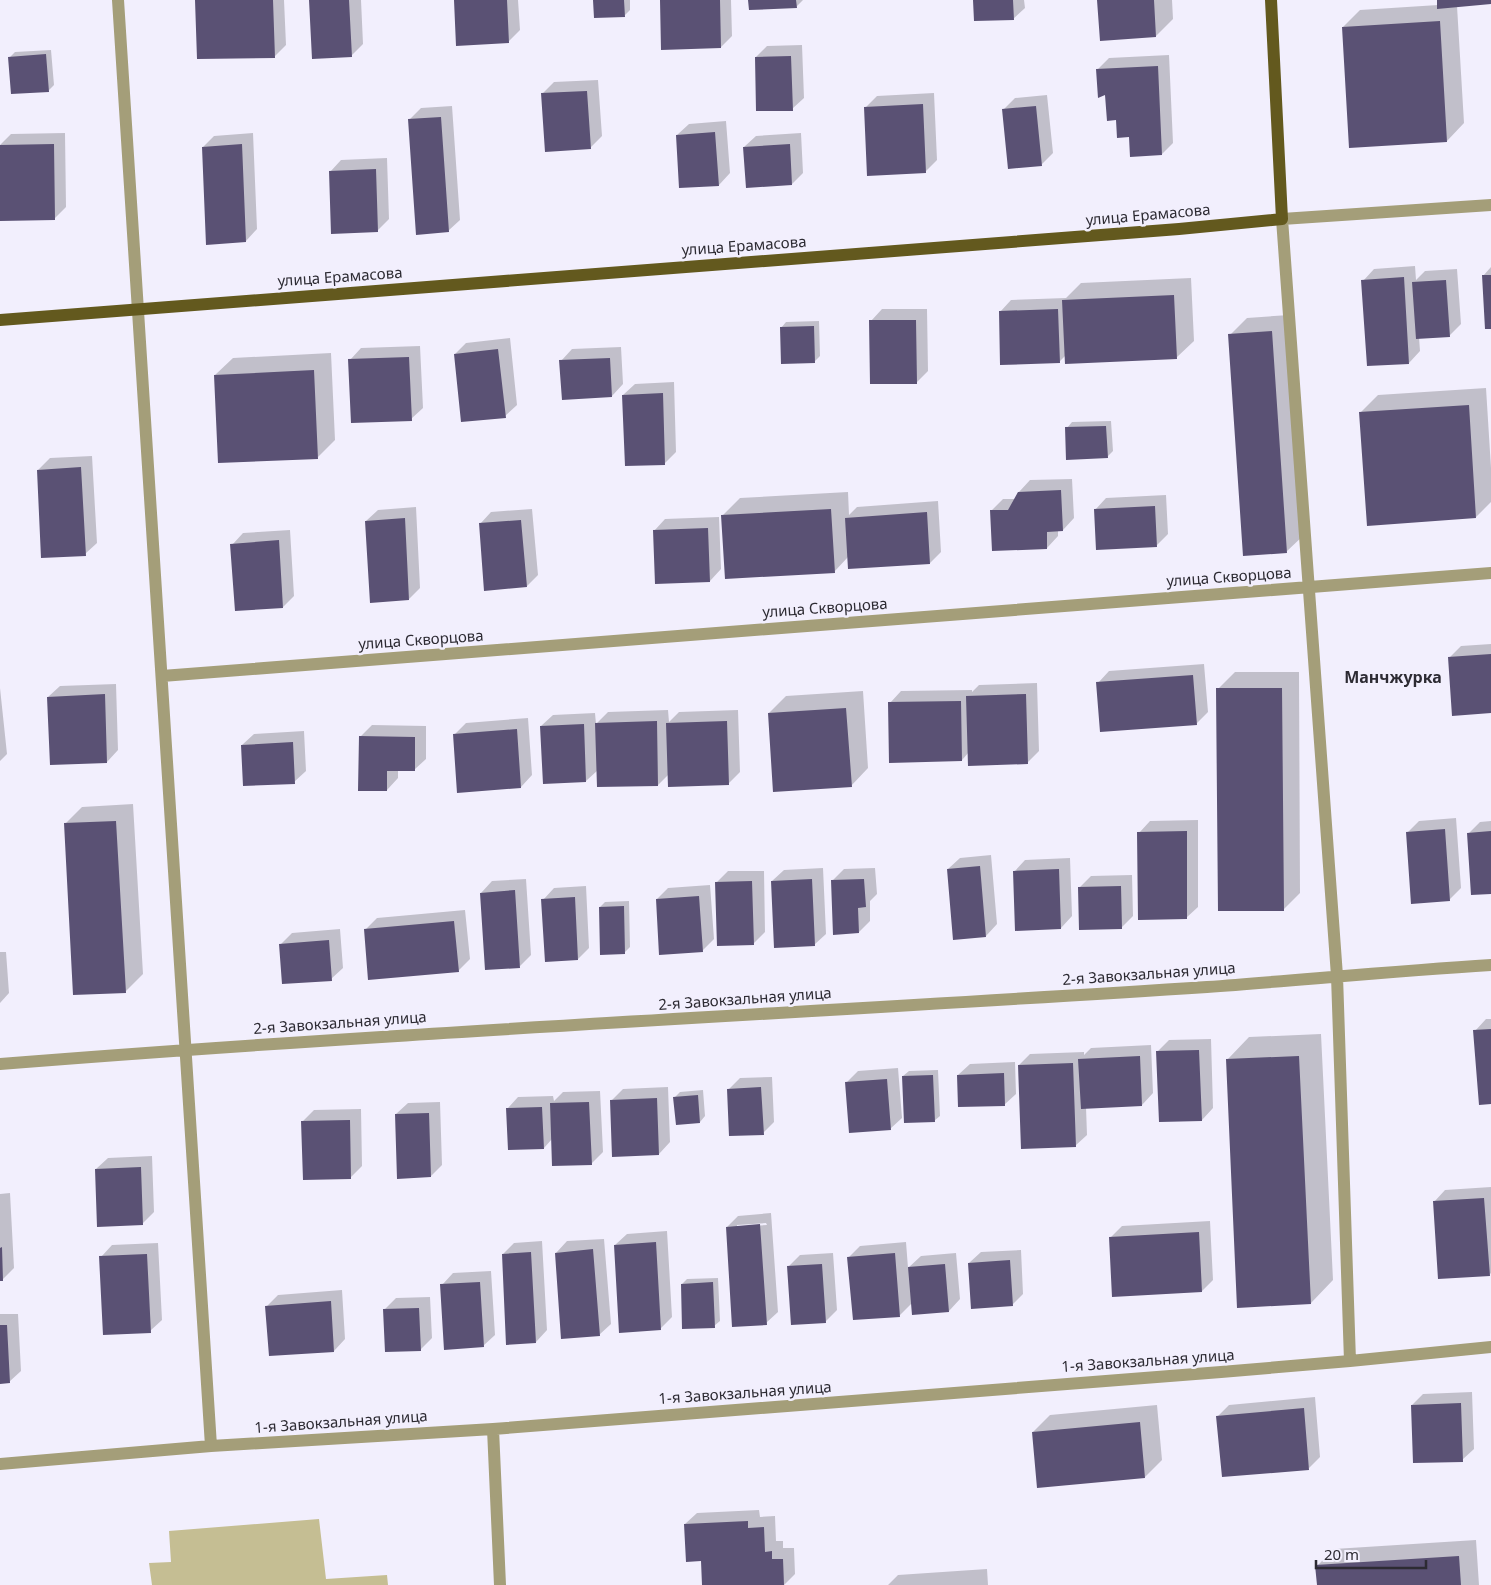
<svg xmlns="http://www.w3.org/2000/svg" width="1491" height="1585" font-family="'Noto Sans',sans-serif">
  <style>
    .forest { fill: #c5be93 }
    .shadow { fill: #0003; fill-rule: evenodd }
    .building { fill: #5a5174 }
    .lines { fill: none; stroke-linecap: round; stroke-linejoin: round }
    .minor { stroke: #a49e79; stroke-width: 12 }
    .major { stroke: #63591e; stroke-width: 12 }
    .labels { text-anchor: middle; stroke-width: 5; stroke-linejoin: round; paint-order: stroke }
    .street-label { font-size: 15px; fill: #2d2b33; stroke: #f2effd }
    .neighbourhood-label { font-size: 16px; font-weight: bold; fill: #2d2b33; stroke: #f2effd }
  </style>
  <rect width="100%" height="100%" fill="#f2effd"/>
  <path class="forest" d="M 319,1519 L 326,1579 L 387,1575 L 388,1585 L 152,1585 L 149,1563 L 171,1562 L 169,1531 Z"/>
  <path class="shadow" d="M 197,0 L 284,0 L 286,45 L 275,56 Z
    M 310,0 L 361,0 L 363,44 L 351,56 Z
    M 455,0 L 518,0 L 520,30 L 508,42 Z
    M 594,0 L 630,0 L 630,10 L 625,15 Z
    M 661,0 L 731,0 L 732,36 L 721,47 Z
    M 750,0 L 803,0 L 796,7 Z
    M 975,0 L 1024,0 L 1025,8 L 1013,19 Z
    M 1098,0 L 1172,0 L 1173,19 L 1156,36 Z
    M 1438,0 L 1491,0 L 1491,3 L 1457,6 L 1464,123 L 1447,141 L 1343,27 L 1360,10 L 1438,5 Z
    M 802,45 L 804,98 L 792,109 L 756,57 L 767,46 Z
    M 51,50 L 54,85 L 48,91 L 10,57 L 15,52 Z
    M 1169,55 L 1173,143 L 1162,154 L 1130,136 L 1117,119 L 1098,69 L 1109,58 Z
    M 598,80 L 602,136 L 590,148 L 543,93 L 554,82 Z
    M 934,93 L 937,160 L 925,172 L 865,108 L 877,96 Z
    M 1047,95 L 1053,153 L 1041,165 L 1004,109 L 1015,98 Z
    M 452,106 L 460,220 L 448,231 L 409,120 L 421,108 Z
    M 726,121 L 730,173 L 719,185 L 677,135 L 689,124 Z
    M 65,133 L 66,207 L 55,218 L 0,145 L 11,134 Z
    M 253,133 L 257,229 L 246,241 L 203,147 L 214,136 Z
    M 801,133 L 803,173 L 792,184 L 744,147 L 756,136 Z
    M 387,158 L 389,219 L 377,231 L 330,172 L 341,160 Z
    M 1415,266 L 1416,280 L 1425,271 L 1457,269 L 1461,324 L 1449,336 L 1419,337 L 1420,351 L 1409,363 L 1363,281 L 1374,269 Z
    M 1491,267 L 1491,327 L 1483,276 Z
    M 1191,278 L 1194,341 L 1176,358 L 1066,355 L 1059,362 L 1000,312 L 1011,300 L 1066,298 L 1081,283 Z
    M 882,309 L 927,309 L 928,371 L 916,383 L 871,321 Z
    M 1289,315 L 1304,535 L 1286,552 L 1230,335 L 1247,318 Z
    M 819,321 L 820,356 L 815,361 L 781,328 L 786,322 Z
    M 510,338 L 517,405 L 505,416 L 455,354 L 466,343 Z
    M 420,346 L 423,408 L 411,419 L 350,360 L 361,348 Z
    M 621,347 L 623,384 L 612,396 L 561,361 L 572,349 Z
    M 331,353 L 335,440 L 318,457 L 215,375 L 233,358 Z
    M 674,382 L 676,452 L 665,463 L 623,395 L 635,384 Z
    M 1486,388 L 1491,468 L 1491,502 L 1476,517 L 1360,413 L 1378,395 Z
    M 1111,421 L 1113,451 L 1107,457 L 1067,428 L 1072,422 Z
    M 92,456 L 97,543 L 85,554 L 38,470 L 50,458 Z
    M 1072,479 L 1074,518 L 1063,530 L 1058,530 L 1058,536 L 1047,548 L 991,511 L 1003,499 L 1015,499 L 1019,492 L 1030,480 Z
    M 848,492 L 849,515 L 857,507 L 938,501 L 941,552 L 930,563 L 848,557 L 834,572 L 723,515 L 740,498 Z
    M 1166,495 L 1168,534 L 1157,545 L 1095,510 L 1106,498 Z
    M 416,507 L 420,588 L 409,599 L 366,521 L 378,510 Z
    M 532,509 L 538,575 L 527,586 L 480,524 L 491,512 Z
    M 719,517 L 721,569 L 710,581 L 654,531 L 665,519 Z
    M 290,530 L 294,596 L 283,607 L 232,545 L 243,533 Z
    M 1491,644 L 1491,712 L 1449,658 L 1461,646 Z
    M 1204,664 L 1208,712 L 1196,724 L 1098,683 L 1109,671 Z
    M 1235,672 L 1299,672 L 1300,893 L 1283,910 L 1218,689 Z
    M 1037,683 L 1039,751 L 1027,763 L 969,752 L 962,760 L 890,703 L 901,691 L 972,690 L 972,692 L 979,685 Z
    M 116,684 L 118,750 L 107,762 L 48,697 L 60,686 Z
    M 0,688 L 7,754 L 0,761 Z
    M 863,691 L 868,768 L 851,786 L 769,713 L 786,696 Z
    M 668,710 L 669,722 L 679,712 L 738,710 L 740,772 L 728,784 L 669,774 L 658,785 L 598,770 L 586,781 L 541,726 L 553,715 L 595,713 L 596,724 L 608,712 Z
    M 528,718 L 532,775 L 521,787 L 454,735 L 466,723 Z
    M 372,725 L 426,726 L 426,759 L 414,770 L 398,770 L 398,778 L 387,790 L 360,737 Z
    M 304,731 L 306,771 L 294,782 L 242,745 L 254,734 Z
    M 133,804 L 143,974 L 125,992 L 65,824 L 82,807 Z
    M 1456,818 L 1461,888 L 1449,900 L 1408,832 L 1419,821 Z
    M 1198,820 L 1198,907 L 1186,918 L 1139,833 L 1150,821 Z
    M 1491,821 L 1491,892 L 1468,834 L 1480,822 Z
    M 991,855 L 997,924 L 986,936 L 948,869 L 960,858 Z
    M 1070,858 L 1072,916 L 1061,928 L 1014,872 L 1025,860 Z
    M 823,868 L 826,934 L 814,945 L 772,881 L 784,870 Z
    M 875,868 L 877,894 L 870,901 L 870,921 L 859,932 L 832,881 L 844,869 Z
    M 728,871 L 764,871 L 765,932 L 753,944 L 716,883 Z
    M 1132,875 L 1133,916 L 1122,927 L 1079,888 L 1091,876 Z
    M 526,879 L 531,955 L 520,966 L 481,893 L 492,881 Z
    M 710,885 L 714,939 L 702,951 L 657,899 L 668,888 Z
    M 586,886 L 589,948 L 578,959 L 543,900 L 554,888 Z
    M 629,901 L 630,947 L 625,952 L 600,907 L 605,902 Z
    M 465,910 L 470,959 L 458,971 L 365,930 L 377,918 Z
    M 340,929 L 343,968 L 331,979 L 281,944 L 292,933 Z
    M 0,952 L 6,952 L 9,993 L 0,1003 Z
    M 1486,1019 L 1491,1019 L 1491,1103 L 1475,1031 Z
    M 1321,1034 L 1333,1280 L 1311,1303 L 1227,1060 L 1249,1037 Z
    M 1211,1039 L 1213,1108 L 1202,1120 L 1157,1052 L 1169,1040 Z
    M 1151,1045 L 1153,1093 L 1142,1105 L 1086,1107 L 1087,1135 L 1075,1146 L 1019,1065 L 1030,1054 L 1084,1052 L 1084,1055 L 1091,1048 Z
    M 1015,1062 L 1016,1094 L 1004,1105 L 958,1075 L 970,1064 Z
    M 898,1068 L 902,1118 L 890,1129 L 847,1082 L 858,1071 Z
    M 938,1070 L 940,1116 L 934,1121 L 903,1076 L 909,1071 Z
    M 772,1077 L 774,1122 L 763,1133 L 728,1090 L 740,1078 Z
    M 668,1087 L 670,1142 L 659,1154 L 612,1100 L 623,1089 Z
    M 703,1090 L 705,1116 L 700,1122 L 674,1098 L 680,1092 Z
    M 600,1091 L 603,1152 L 591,1164 L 552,1139 L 544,1148 L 507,1109 L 518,1097 L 553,1096 L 554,1101 L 563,1092 Z
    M 440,1102 L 442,1165 L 431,1176 L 396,1114 L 408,1103 Z
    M 361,1109 L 362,1166 L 351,1177 L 302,1122 L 314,1110 Z
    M 152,1156 L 154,1212 L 142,1224 L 96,1169 L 108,1158 Z
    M 1491,1187 L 1491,1273 L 1489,1275 L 1434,1202 L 1445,1190 Z
    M 10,1193 L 14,1268 L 3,1279 L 0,1280 L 0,1194 Z
    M 771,1213 L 778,1312 L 766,1323 L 727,1227 L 738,1216 ZM 766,1223 L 767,1225 L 737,1227 L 737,1225 Z
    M 1210,1221 L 1213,1280 L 1202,1291 L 1110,1238 L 1122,1226 Z
    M 667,1231 L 672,1317 L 660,1329 L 615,1245 L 627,1234 Z
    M 604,1239 L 611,1324 L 599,1335 L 556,1253 L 567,1241 Z
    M 542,1241 L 547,1330 L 536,1342 L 503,1254 L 514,1243 Z
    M 906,1242 L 908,1268 L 921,1256 L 956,1253 L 960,1299 L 949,1311 L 912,1303 L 900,1315 L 854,1319 L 849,1257 L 860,1246 Z
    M 158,1243 L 162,1320 L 150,1331 L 101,1257 L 112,1245 Z
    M 1021,1250 L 1023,1294 L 1012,1305 L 969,1263 L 981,1252 Z
    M 833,1253 L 837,1310 L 825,1322 L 789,1266 L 800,1255 Z
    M 491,1271 L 495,1335 L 483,1346 L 442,1285 L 453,1273 Z
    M 718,1278 L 720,1321 L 714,1326 L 682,1284 L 687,1279 Z
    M 342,1290 L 345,1339 L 334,1351 L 267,1306 L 278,1295 Z
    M 430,1297 L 432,1338 L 420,1350 L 384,1310 L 396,1298 Z
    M 0,1314 L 18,1314 L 21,1371 L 9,1382 L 0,1382 Z
    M 1472,1392 L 1474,1449 L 1462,1460 L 1412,1405 L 1423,1394 Z
    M 1315,1397 L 1320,1457 L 1309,1468 L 1218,1416 L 1229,1405 Z
    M 1157,1405 L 1162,1460 L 1145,1477 L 1033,1432 L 1050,1415 Z
    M 759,1510 L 760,1517 L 775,1516 L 776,1541 L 783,1541 L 783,1548 L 794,1548 L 795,1574 L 784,1585 L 703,1585 L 702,1560 L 685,1524 L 697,1513 Z
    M 1476,1540 L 1479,1585 L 1318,1585 L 1317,1566 L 1334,1549 Z
    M 987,1569 L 988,1585 L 888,1585 L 898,1575 Z"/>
  <path class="building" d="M 195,0 L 273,0 L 275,58 L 197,59 Z
    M 309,0 L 349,0 L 352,57 L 312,59 Z
    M 454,0 L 507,0 L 509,43 L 456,46 Z
    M 593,0 L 624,0 L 625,17 L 594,18 Z
    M 660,0 L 720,0 L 721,48 L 661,50 Z
    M 748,0 L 796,0 L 797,8 L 749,10 Z
    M 973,0 L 1013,0 L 1014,20 L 974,21 Z
    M 1097,0 L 1154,0 L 1156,37 L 1100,41 Z
    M 1437,0 L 1491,0 L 1491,4 L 1437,9 Z
    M 1440,21 L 1447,142 L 1349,148 L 1342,27 Z
    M 46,54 L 49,92 L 11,94 L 8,57 Z
    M 791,56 L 793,111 L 756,111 L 755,57 Z
    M 1158,66 L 1162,155 L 1130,157 L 1129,137 L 1117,138 L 1116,120 L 1107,121 L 1105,95 L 1098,98 L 1096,69 Z
    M 587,91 L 591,149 L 545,152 L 541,93 Z
    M 923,104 L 926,173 L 867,176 L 864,107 Z
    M 1036,106 L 1042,166 L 1008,169 L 1002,109 Z
    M 441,117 L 449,232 L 416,235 L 408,119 Z
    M 715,132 L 719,186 L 679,188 L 676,135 Z
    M 54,144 L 55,220 L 0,221 L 0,145 Z
    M 242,144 L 246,242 L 206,245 L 202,147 Z
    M 790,144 L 792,185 L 746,188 L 743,147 Z
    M 376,169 L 378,232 L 331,234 L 329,171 Z
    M 1482,275 L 1491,275 L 1491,329 L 1485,329 Z
    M 1404,277 L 1409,364 L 1367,366 L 1361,280 Z
    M 1446,280 L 1450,337 L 1416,339 L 1412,282 Z
    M 1174,295 L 1177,359 L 1065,364 L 1062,300 Z
    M 1058,309 L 1060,363 L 1000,365 L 999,311 Z
    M 869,320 L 916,320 L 917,384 L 870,384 Z
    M 814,326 L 815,363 L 781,364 L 780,327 Z
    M 1272,331 L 1287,553 L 1243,556 L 1228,334 Z
    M 498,349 L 506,418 L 461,422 L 454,354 Z
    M 409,357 L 412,421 L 351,423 L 348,359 Z
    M 610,358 L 612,397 L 562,400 L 559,360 Z
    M 314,370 L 318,459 L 218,463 L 214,375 Z
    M 663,393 L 665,465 L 625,466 L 622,395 Z
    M 1469,405 L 1476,518 L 1367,526 L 1359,412 Z
    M 1106,426 L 1108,458 L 1066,460 L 1065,427 Z
    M 81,467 L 86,556 L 41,558 L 37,470 Z
    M 1061,490 L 1063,531 L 1047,532 L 1047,549 L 992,551 L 990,510 L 1008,510 L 1018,492 Z
    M 1155,506 L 1157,547 L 1096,550 L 1094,509 Z
    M 831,509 L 835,573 L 725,579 L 721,515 Z
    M 927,512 L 930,564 L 848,569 L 845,518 Z
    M 405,518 L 409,600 L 370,603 L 365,521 Z
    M 521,520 L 527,587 L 484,591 L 479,523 Z
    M 708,528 L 710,582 L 655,584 L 653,530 Z
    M 279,540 L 283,608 L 235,611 L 230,544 Z
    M 1491,654 L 1491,713 L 1452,716 L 1448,657 Z
    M 1193,675 L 1197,725 L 1100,732 L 1096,682 Z
    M 1216,688 L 1282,688 L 1284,911 L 1218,911 Z
    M 105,694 L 107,763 L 50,765 L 47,697 Z
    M 1026,694 L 1028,764 L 968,766 L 966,696 Z
    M 961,701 L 962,761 L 889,763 L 888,702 Z
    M 846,708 L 852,787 L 773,792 L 768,713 Z
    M 657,721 L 658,786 L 597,787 L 595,723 Z
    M 727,721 L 729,785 L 668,787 L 666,723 Z
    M 584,724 L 586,782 L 543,784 L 540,726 Z
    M 517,729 L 521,788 L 457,793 L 453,734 Z
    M 359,736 L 415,737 L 415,771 L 387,771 L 387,791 L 358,791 Z
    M 293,742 L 295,784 L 243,786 L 241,745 Z
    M 116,821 L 126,993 L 73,995 L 64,823 Z
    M 1445,829 L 1450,901 L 1411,904 L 1406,832 Z
    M 1187,831 L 1187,919 L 1138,920 L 1137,832 Z
    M 1491,831 L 1491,894 L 1471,895 L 1467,833 Z
    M 980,866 L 986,937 L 953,940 L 947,869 Z
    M 1059,869 L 1061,929 L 1015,931 L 1013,871 Z
    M 812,879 L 815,946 L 774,948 L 771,881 Z
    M 864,879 L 866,907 L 858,908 L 859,933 L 833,935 L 831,880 Z
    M 752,881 L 754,945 L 717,946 L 715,882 Z
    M 1121,886 L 1122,929 L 1079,930 L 1078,887 Z
    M 515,890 L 520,968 L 485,970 L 480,893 Z
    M 699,896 L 703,952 L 659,955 L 656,899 Z
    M 575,897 L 578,960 L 545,962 L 541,899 Z
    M 624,906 L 625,954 L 600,955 L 599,907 Z
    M 454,921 L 459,972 L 368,980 L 364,929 Z
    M 329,940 L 332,981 L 282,984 L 279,944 Z
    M 1491,1029 L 1491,1104 L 1479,1105 L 1473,1030 Z
    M 1199,1050 L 1202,1121 L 1159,1122 L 1156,1051 Z
    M 1140,1056 L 1142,1106 L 1081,1109 L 1078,1059 Z
    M 1299,1056 L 1311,1304 L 1237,1308 L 1226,1059 Z
    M 1073,1063 L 1076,1147 L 1021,1149 L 1018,1065 Z
    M 1004,1073 L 1005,1106 L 958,1107 L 957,1075 Z
    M 933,1075 L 935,1122 L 904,1123 L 902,1076 Z
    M 887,1079 L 891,1130 L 849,1133 L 845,1082 Z
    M 761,1087 L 764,1135 L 729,1136 L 727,1089 Z
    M 698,1095 L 700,1123 L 676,1125 L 673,1097 Z
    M 657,1098 L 659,1155 L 612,1157 L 610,1100 Z
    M 589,1102 L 592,1165 L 552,1166 L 550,1103 Z
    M 542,1107 L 544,1149 L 508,1150 L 506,1108 Z
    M 429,1113 L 431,1177 L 397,1179 L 395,1114 Z
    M 350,1120 L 351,1179 L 303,1180 L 301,1121 Z
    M 141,1167 L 143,1225 L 97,1227 L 95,1169 Z
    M 1484,1198 L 1490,1276 L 1438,1279 L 1433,1201 Z
    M 760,1224 L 767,1325 L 732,1327 L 726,1227 Z
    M 1199,1232 L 1202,1292 L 1112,1297 L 1109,1237 Z
    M 656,1242 L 661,1330 L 619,1333 L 614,1245 Z
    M 2,1247 L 3,1281 L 0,1281 L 0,1248 Z
    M 593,1249 L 600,1336 L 561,1339 L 555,1253 Z
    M 531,1252 L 536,1343 L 506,1345 L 502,1254 Z
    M 895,1253 L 900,1317 L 853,1320 L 847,1257 Z
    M 147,1254 L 151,1333 L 103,1335 L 99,1256 Z
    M 1010,1260 L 1013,1306 L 971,1309 L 968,1263 Z
    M 822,1264 L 826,1323 L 791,1325 L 787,1266 Z
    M 945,1264 L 949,1312 L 912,1315 L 908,1267 Z
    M 480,1282 L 484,1347 L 444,1350 L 440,1284 Z
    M 713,1282 L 715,1328 L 682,1329 L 681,1284 Z
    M 331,1301 L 334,1352 L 269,1356 L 265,1306 Z
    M 419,1308 L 421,1351 L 385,1352 L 383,1309 Z
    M 0,1325 L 7,1325 L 10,1383 L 0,1384 Z
    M 1461,1403 L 1463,1462 L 1413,1463 L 1411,1405 Z
    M 1304,1408 L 1309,1470 L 1222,1477 L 1216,1416 Z
    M 1140,1422 L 1145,1478 L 1037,1488 L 1032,1432 Z
    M 748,1521 L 748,1528 L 764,1527 L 765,1552 L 772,1551 L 772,1559 L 783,1559 L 784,1585 L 702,1585 L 701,1561 L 686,1562 L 684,1524 Z
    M 1459,1556 L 1461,1585 L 1317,1585 L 1315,1565 Z"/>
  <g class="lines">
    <path class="minor" d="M 118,0 L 211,1446
      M 162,676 L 1491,573
      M 0,1064 C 402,1032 804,1013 1207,987 C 1301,980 1396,971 1491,965
      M 1350,1361 L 1337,976 L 1282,219 L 1491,205
      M 493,1429 L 500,1585
      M 0,1464 L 211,1446 L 493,1429 L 1221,1372 L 1350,1361 L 1491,1347"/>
    <path class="major" d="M 0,320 L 1179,229 L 1282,219 L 1271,0"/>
  </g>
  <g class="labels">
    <g class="street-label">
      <text transform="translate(1148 215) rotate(-5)" y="5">улица Ерамасова</text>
      <text transform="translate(744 246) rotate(-4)" y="5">улица Ерамасова</text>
      <text transform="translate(340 277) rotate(-4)" y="5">улица Ерамасова</text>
      <text transform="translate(1229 577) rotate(-4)" y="5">улица Скворцова</text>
      <text transform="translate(825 608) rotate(-4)" y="5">улица Скворцова</text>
      <text transform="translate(421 640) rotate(-4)" y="5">улица Скворцова</text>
      <text transform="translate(1149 974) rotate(-4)" y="5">2-я Завокзальная улица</text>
      <text transform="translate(745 999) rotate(-4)" y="5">2-я Завокзальная улица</text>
      <text transform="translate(340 1023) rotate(-4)" y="5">2-я Завокзальная улица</text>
      <text transform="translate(1148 1361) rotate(-4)" y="5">1-я Завокзальная улица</text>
      <text transform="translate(745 1393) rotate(-4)" y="5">1-я Завокзальная улица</text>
      <text transform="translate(341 1422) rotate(-4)" y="5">1-я Завокзальная улица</text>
    </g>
    <g class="neighbourhood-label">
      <text x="1393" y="683">Манчжурка</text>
    </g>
  </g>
  <path d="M1316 1560v8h110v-8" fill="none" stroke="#2d2b33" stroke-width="2.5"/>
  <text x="1324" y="1560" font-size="15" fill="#2d2b33" stroke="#f2effd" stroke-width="4" paint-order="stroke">20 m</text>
</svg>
